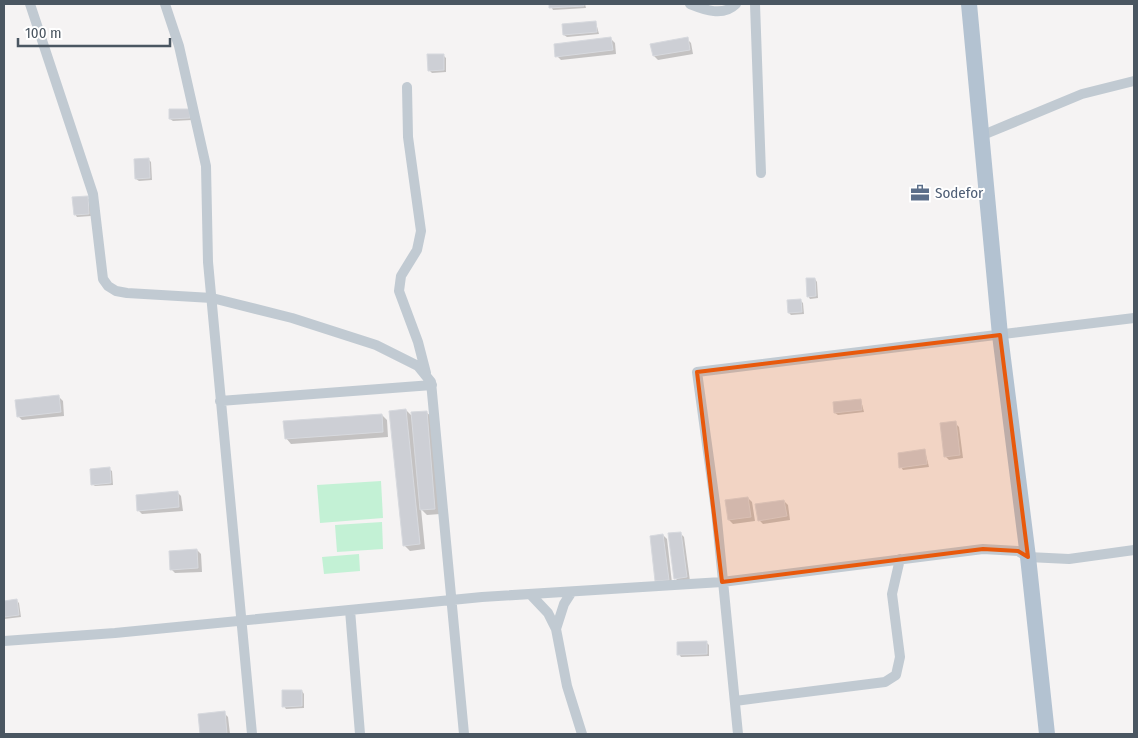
<svg xmlns="http://www.w3.org/2000/svg" width="1138" height="738" font-family="'Fira Sans Condensed',sans-serif">
  <style>
    .green { fill: #c3f1d5 }
    .shadow { fill: #0003 }
    .building { fill: #cdcfd5; stroke: #d7d9de }
    .lines { fill: none; stroke-linecap: round; stroke-linejoin: round }
    .minor { stroke: #c1cad2; stroke-width: 10 }
    .primary { stroke: #b3c2d1; stroke-width: 16 }
    .marked { fill: #e8590c; fill-opacity: 0.2; stroke: #e8590c; stroke-width: 4; stroke-linejoin: round }
    .labels { text-anchor: middle; stroke-width: 4; stroke-linejoin: round; paint-order: stroke }
    .service-label { font-size: 15px; fill: #4e5e75; stroke: #fff; text-anchor: start }
  </style>
  <rect width="100%" height="100%" fill="#f5f3f3"/>
  <path class="green" d="M 381,481 L 383,518 L 320,523 L 317,485 Z
    M 382,522 L 383,549 L 337,552 L 335,525 Z
    M 359,554 L 360,571 L 324,574 L 322,557 Z"/>
  <path class="shadow" d="M 550,4 L 585,4 L 586,8 L 553,10 Z
    M 596,23 L 599,34 L 567,37 L 564,35 L 563,26 Z
    M 611,39 L 615,43 L 616,54 L 561,60 L 557,56 Z
    M 687,39 L 691,43 L 693,54 L 658,60 L 654,56 Z
    M 443,55 L 446,58 L 446,72 L 432,73 L 429,70 Z
    M 191,112 L 192,120 L 173,121 L 170,119 Z
    M 149,160 L 151,162 L 152,180 L 139,181 L 136,179 Z
    M 87,198 L 90,200 L 91,216 L 77,217 L 75,214 Z
    M 815,279 L 817,282 L 818,298 L 810,299 L 808,296 Z
    M 800,300 L 803,303 L 804,314 L 791,315 L 789,313 Z
    M 59,397 L 63,401 L 64,416 L 22,420 L 18,416 Z
    M 861,400 L 864,412 L 838,415 L 835,413 Z
    M 406,410 L 413,417 L 426,412 L 432,417 L 440,514 L 427,515 L 421,509 L 425,549 L 410,551 L 404,545 Z
    M 382,415 L 387,420 L 388,437 L 291,444 L 286,438 Z
    M 955,423 L 959,427 L 963,458 L 949,460 L 945,456 Z
    M 925,451 L 929,467 L 903,470 L 901,467 Z
    M 109,469 L 112,471 L 113,485 L 95,486 L 92,484 Z
    M 177,492 L 181,496 L 183,511 L 142,514 L 138,510 Z
    M 748,498 L 752,502 L 755,521 L 733,524 L 729,520 L 726,501 Z
    M 784,501 L 788,505 L 790,520 L 763,524 L 759,520 Z
    M 680,533 L 684,537 L 690,581 L 679,582 L 675,578 Z
    M 663,535 L 667,539 L 672,583 L 661,585 L 657,581 Z
    M 197,550 L 201,554 L 202,572 L 175,573 L 171,569 Z
    M 17,601 L 19,603 L 21,617 L 4,619 L 4,602 Z
    M 706,642 L 709,645 L 709,656 L 681,657 L 679,654 Z
    M 302,691 L 304,694 L 304,708 L 286,709 L 284,706 Z
    M 224,713 L 228,717 L 230,734 L 201,734 L 199,715 Z"/>
  <path class="building" d="M 549,4 L 584,4 L 584,6 L 549,8 Z
    M 596,21 L 597,32 L 563,35 L 562,24 Z
    M 611,37 L 613,50 L 555,57 L 554,44 Z
    M 688,37 L 690,50 L 653,56 L 650,44 Z
    M 427,54 L 444,54 L 444,70 L 428,71 Z
    M 169,109 L 189,109 L 190,118 L 169,119 Z
    M 149,158 L 150,178 L 135,179 L 134,159 Z
    M 88,196 L 89,214 L 74,215 L 72,197 Z
    M 806,278 L 815,278 L 816,296 L 807,297 Z
    M 801,299 L 802,312 L 788,313 L 787,300 Z
    M 59,395 L 61,412 L 17,417 L 15,400 Z
    M 861,399 L 862,410 L 834,413 L 833,402 Z
    M 406,409 L 420,544 L 403,546 L 389,411 Z
    M 427,411 L 435,509 L 420,510 L 411,412 Z
    M 382,414 L 383,432 L 285,439 L 283,421 Z
    M 956,421 L 960,455 L 944,457 L 940,423 Z
    M 925,449 L 927,464 L 899,468 L 898,453 Z
    M 110,467 L 111,483 L 91,485 L 90,469 Z
    M 178,491 L 179,507 L 137,511 L 136,495 Z
    M 748,497 L 751,517 L 728,520 L 725,500 Z
    M 784,500 L 787,516 L 758,521 L 755,504 Z
    M 681,532 L 687,577 L 674,579 L 668,533 Z
    M 663,534 L 669,580 L 655,581 L 650,536 Z
    M 197,549 L 198,568 L 170,570 L 169,551 Z
    M 17,599 L 19,615 L 4,617 L 4,601 Z
    M 707,641 L 707,654 L 677,655 L 677,642 Z
    M 282,690 L 302,690 L 302,706 L 282,707 Z
    M 225,711 L 227,734 L 200,734 L 198,714 Z"/>
  <g class="lines">
    <path class="minor" d="M 30,4 L 93,194 L 103,279 L 108,286 L 116,291 L 127,293 L 212,298 L 292,318 L 376,345 L 418,366 L 431,382 L 464,734
      M 165,4 L 179,46 L 206,166 L 208,262 L 252,734
      M 690,4 C 705,10 723,17 736,4
      M 755,4 L 761,173
      M 407,87 L 408,137 L 421,231 L 417,250 L 401,276 L 399,291 L 418,342 L 426,373
      M 983,135 L 1082,94 L 1134,81
      M 220,401 L 432,385
      M 531,595 L 548,613 L 556,629 L 567,686 L 582,734
      M 350,610 L 360,734
      M 556,629 L 564,604 L 571,593
      M 4,641 L 115,633 L 482,597 L 722,582 L 983,549 L 1018,551 L 1028,557 L 1069,559 L 1134,550
      M 735,701 L 885,682 L 896,675 L 900,657 L 892,594 L 900,559
      M 738,734 L 716,510 L 697,372 L 1134,318"/>
    <path class="primary" d="M 969,4 L 1000,335 L 1028,557 L 1047,734"/>
  </g>
  <path class="marked" d="M 1000,335 L 1028,557 L 1018,551 L 983,549 L 722,582 L 697,372 Z"/>
  <defs>
    <g id="office-bare" transform="scale(1.5)"><path d="M-6-3h4V-5.5h4V-3h4V5H-6ZM-1-4.5V-3h2v-1.5ZM-6 0V1H6V0Z" fill="#5c6f8a" stroke="#fff" stroke-width="2.5" paint-order="stroke"/></g>
  </defs>
  <g fill-rule="evenodd">
    <use href="#office-bare" x="920" y="193"/>
  </g>
  <g class="labels">
    <g class="service-label">
      <text x="935" y="198">Sodefor</text>
    </g>
  </g>
  <rect width="1138" height="738" fill="none" stroke="#4a5661" stroke-width="10"/>
  <path d="M18 38v8h152v-8" fill="none" stroke="#4a5661" stroke-width="2.5"/>
  <text x="25" y="38" font-size="15" fill="#4a5661" stroke="#ffffff" stroke-width="4" paint-order="stroke">100 m</text>
</svg>
